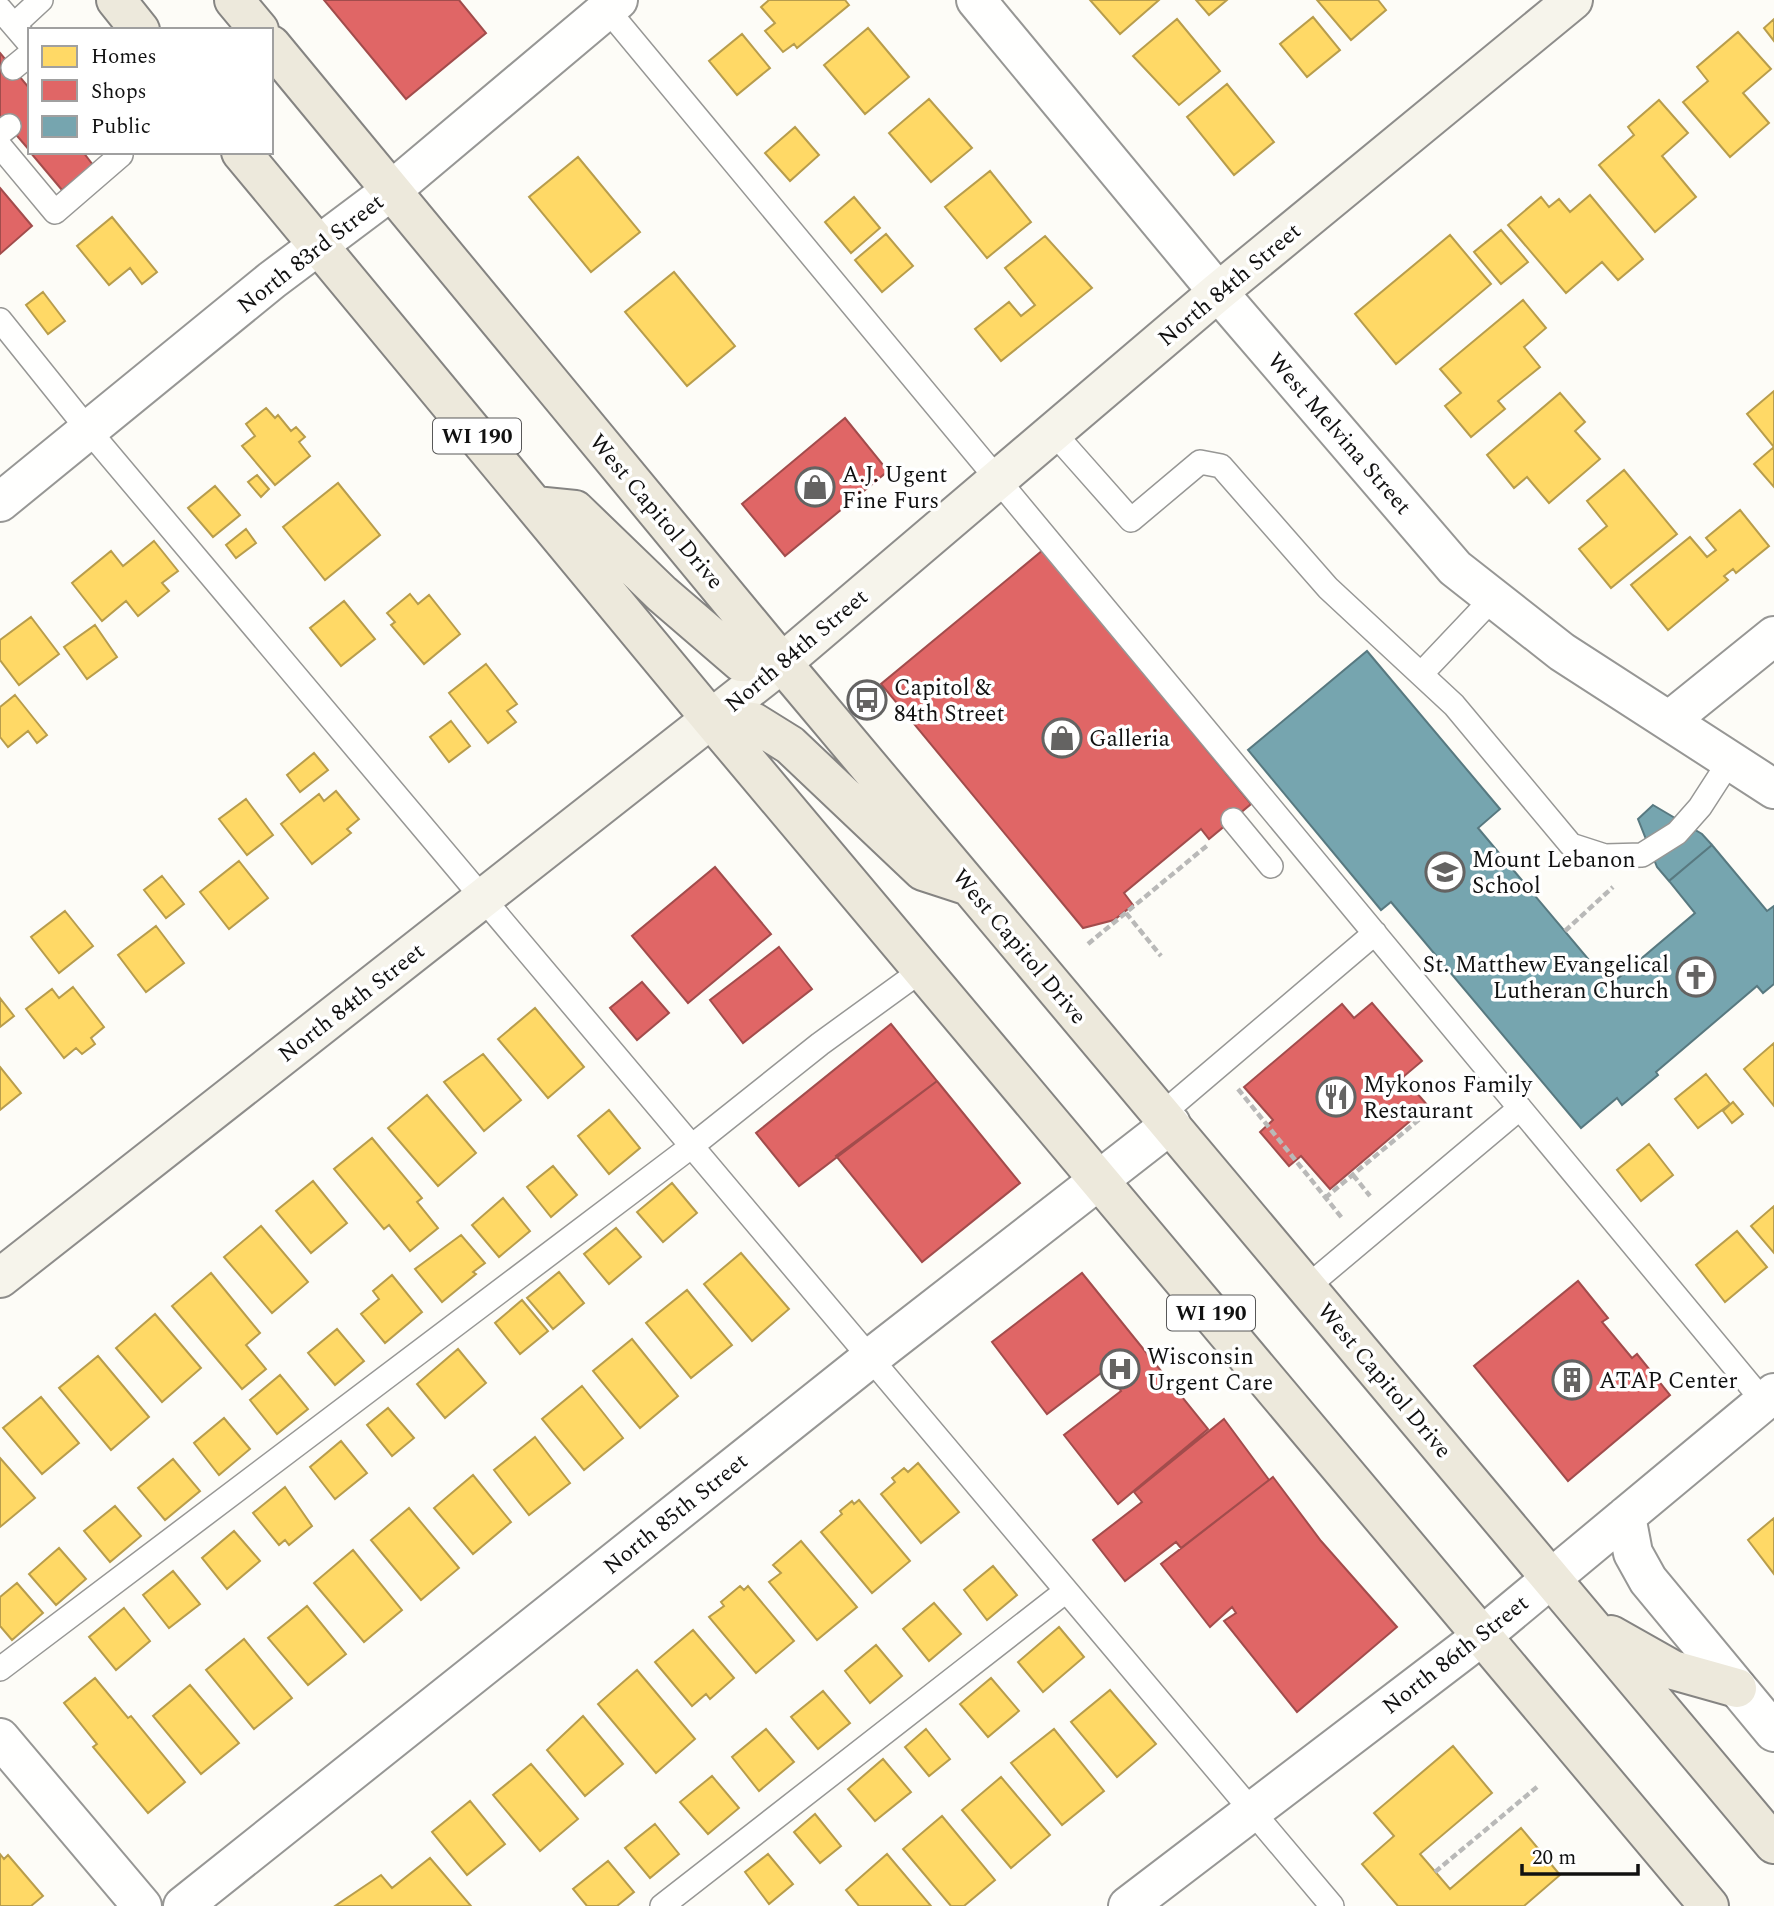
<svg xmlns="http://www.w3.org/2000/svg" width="1774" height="1906" font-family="Spectral,serif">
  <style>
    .homes { fill: #ffd966; stroke: #b89d4c; stroke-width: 2 }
    .shops { fill: #e06666; stroke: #a24c4c; stroke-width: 2 }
    .public { fill: #76a5af; stroke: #587980; stroke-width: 2 }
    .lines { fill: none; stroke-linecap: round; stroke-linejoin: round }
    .lane-casing { stroke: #979795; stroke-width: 26 }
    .street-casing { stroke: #979795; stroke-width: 42 }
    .secondary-casing { stroke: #8e8d8b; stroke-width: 42 }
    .primary-casing { stroke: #858482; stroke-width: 42 }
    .path { stroke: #b9b9b8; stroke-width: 4.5; stroke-dasharray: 7 3.5; stroke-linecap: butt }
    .lane { stroke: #fffffe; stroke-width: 23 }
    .street { stroke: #fffffe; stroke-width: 38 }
    .secondary { stroke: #f6f4eb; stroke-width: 38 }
    .primary { stroke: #ede9dc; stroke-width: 38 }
    .labels { text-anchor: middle; stroke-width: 7; stroke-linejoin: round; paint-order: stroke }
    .shield { fill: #fff; stroke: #585858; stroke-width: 2 }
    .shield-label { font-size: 21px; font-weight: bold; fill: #111 }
    .street-label { font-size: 23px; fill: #111; stroke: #fff }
    .poi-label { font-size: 23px; fill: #111; stroke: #fff; text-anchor: start }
  </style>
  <rect width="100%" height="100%" fill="#fdfcf7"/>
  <path class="homes" d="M 769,0 L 845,0 L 849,5 L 797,48 L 794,44 L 783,52 L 765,31 L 775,23 L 761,7 Z
    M 1090,0 L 1159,0 L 1120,34 Z
    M 1196,0 L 1227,0 L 1209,15 Z
    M 1317,0 L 1378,0 L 1386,10 L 1351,40 Z
    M 1313,17 L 1340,50 L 1307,77 L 1280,44 Z
    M 1177,19 L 1220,71 L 1179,105 L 1133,56 Z
    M 1774,19 L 1774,41 L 1764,28 Z
    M 868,28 L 909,77 L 865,114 L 824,65 Z
    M 1738,32 L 1771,69 L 1743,93 L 1769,123 L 1730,157 L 1683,102 L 1708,81 L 1697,67 Z
    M 742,34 L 770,68 L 737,95 L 709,61 Z
    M 1227,84 L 1274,142 L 1234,175 L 1187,117 Z
    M 929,99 L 972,148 L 931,182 L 889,133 Z
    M 1659,100 L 1688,133 L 1662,156 L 1696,197 L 1655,232 L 1599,165 L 1634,135 L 1628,127 Z
    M 795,127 L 819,155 L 790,181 L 765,153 Z
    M 578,157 L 640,232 L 591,272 L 529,197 Z
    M 990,171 L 1031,222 L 987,258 L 945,207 Z
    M 1590,195 L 1643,259 L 1618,280 L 1602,262 L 1566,293 L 1508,225 L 1541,197 L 1549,207 L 1559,199 L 1570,212 Z
    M 854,197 L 880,228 L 851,253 L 825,222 Z
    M 112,217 L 157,272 L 142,284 L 130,268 L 109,285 L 77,246 Z
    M 1501,230 L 1528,262 L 1501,284 L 1474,252 Z
    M 886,234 L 913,266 L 882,292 L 855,260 Z
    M 1450,235 L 1491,284 L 1396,364 L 1355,314 Z
    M 1045,236 L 1092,288 L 1001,361 L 975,329 L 1009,302 L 1021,316 L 1035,305 L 1005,268 Z
    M 674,272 L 735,346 L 687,386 L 625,312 Z
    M 43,292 L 65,321 L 48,334 L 26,305 Z
    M 1523,300 L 1546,328 L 1524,347 L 1540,367 L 1498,401 L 1505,409 L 1471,437 L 1445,406 L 1461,393 L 1440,369 Z
    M 1774,391 L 1774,487 L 1754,464 L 1774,447 L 1747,414 Z
    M 1560,393 L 1585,422 L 1575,431 L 1600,459 L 1549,503 L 1527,477 L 1514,488 L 1487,455 Z
    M 266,408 L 275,418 L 278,415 L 291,431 L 296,427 L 305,437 L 299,442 L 310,456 L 275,485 L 242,446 L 255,436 L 246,424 Z
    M 1624,470 L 1677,534 L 1611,588 L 1579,549 L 1607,526 L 1587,501 Z
    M 257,475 L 269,489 L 261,497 L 248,482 Z
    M 338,483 L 380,535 L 325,580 L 283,527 Z
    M 215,486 L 240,515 L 213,537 L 188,508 Z
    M 1740,510 L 1769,546 L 1736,573 L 1733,569 L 1724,576 L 1728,580 L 1668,630 L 1631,585 L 1690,537 L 1707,557 L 1716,550 L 1706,538 Z
    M 246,529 L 256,543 L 236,558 L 226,545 Z
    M 154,541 L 178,571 L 162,583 L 169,591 L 138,616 L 126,601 L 102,621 L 72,583 L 111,551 L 123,566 Z
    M 410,594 L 418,604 L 429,595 L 460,634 L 424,664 L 391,625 L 395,622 L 387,613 Z
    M 344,601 L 375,639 L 341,666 L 310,628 Z
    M 31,617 L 59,654 L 19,685 L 0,660 L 0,640 Z
    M 95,625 L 117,657 L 87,679 L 64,647 Z
    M 486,664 L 517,704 L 507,711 L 516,722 L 488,743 L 449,693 Z
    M 15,695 L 47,735 L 37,743 L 28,731 L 8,747 L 0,737 L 0,707 Z
    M 451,721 L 470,746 L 449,762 L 430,737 Z
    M 314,753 L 328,770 L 300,792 L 287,775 Z
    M 336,791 L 359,819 L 347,829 L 351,833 L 312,864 L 281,824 L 319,794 L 324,801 Z
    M 246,799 L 273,835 L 247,855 L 219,819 Z
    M 239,861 L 268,898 L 229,929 L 200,892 Z
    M 162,876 L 184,904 L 166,918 L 144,890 Z
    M 65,911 L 93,946 L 59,973 L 31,937 Z
    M 156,926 L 184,963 L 146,992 L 118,955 Z
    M 73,987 L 104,1027 L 91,1038 L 95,1044 L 82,1054 L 76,1048 L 64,1058 L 26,1009 L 52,989 L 59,998 Z
    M 0,998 L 14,1016 L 0,1027 Z
    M 535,1008 L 584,1067 L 548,1098 L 498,1039 Z
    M 1774,1043 L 1774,1106 L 1744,1069 Z
    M 483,1054 L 521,1100 L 484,1131 L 444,1082 Z
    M 0,1067 L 21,1093 L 0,1110 Z
    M 1706,1074 L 1730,1104 L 1698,1128 L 1675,1099 Z
    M 427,1095 L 476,1153 L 438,1186 L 388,1128 Z
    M 1733,1102 L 1743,1114 L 1732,1123 L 1723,1111 Z
    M 609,1110 L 640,1148 L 609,1174 L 578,1136 Z
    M 372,1138 L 422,1198 L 417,1202 L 438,1228 L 410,1251 L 389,1225 L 384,1229 L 334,1169 Z
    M 1649,1144 L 1673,1175 L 1641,1201 L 1617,1170 Z
    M 553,1166 L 577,1195 L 551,1217 L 527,1187 Z
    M 313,1181 L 347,1223 L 311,1253 L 276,1211 Z
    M 672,1183 L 697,1213 L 663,1242 L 637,1212 Z
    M 503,1198 L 530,1231 L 499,1257 L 472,1225 Z
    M 1774,1206 L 1774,1253 L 1751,1226 Z
    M 261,1226 L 308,1282 L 272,1313 L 224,1257 Z
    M 616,1228 L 641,1257 L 609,1284 L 584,1254 Z
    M 1737,1231 L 1767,1267 L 1725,1302 L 1696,1265 Z
    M 461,1235 L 485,1263 L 473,1272 L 476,1274 L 442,1302 L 415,1269 Z
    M 741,1253 L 789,1309 L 752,1341 L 704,1284 Z
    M 559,1272 L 584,1303 L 553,1329 L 527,1298 Z
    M 211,1273 L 260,1333 L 246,1345 L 266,1369 L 242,1389 L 172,1306 Z
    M 392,1275 L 422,1312 L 385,1343 L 361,1314 L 379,1299 L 373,1291 Z
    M 687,1290 L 732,1345 L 691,1378 L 646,1323 Z
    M 522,1300 L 548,1331 L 520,1354 L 495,1323 Z
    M 155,1314 L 201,1368 L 162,1402 L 116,1348 Z
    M 337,1329 L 364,1361 L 335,1385 L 308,1353 Z
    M 632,1339 L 678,1396 L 640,1428 L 593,1371 Z
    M 458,1349 L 486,1383 L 445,1418 L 417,1384 Z
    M 98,1356 L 149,1417 L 111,1450 L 59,1388 Z
    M 280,1375 L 308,1409 L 277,1434 L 250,1400 Z
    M 582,1386 L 623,1438 L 584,1470 L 542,1419 Z
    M 41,1397 L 79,1443 L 42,1474 L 3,1428 Z
    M 388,1408 L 414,1438 L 392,1456 L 367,1425 Z
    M 224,1418 L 250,1449 L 219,1475 L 194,1443 Z
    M 535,1437 L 570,1483 L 529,1515 L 494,1470 Z
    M 341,1441 L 367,1473 L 335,1499 L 310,1467 Z
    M 0,1458 L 35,1498 L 0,1527 Z
    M 173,1459 L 200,1491 L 165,1520 L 138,1488 Z
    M 918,1463 L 959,1512 L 921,1543 L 881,1494 L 895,1482 L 892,1478 L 904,1468 L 908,1472 Z
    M 473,1475 L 511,1522 L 473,1554 L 434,1508 Z
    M 285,1487 L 312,1526 L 289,1545 L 285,1540 L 279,1545 L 253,1513 Z
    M 859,1500 L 910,1561 L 872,1593 L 821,1532 L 842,1514 L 840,1511 L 852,1501 L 854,1504 Z
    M 115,1506 L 141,1536 L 110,1562 L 84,1531 Z
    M 409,1508 L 459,1568 L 421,1600 L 371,1540 Z
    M 1774,1518 L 1774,1574 L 1748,1540 Z
    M 234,1531 L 260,1561 L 227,1589 L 202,1558 Z
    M 801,1541 L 857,1607 L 817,1640 L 769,1582 L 781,1573 L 773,1565 Z
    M 59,1548 L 86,1579 L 56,1605 L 29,1574 Z
    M 353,1550 L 402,1610 L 364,1642 L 314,1583 Z
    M 993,1566 L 1017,1595 L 987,1620 L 964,1590 Z
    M 173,1571 L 200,1604 L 169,1628 L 143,1595 Z
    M 17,1583 L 43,1613 L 12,1640 L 0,1626 L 0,1597 Z
    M 740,1586 L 744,1590 L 748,1586 L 794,1641 L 756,1673 L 709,1617 L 724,1606 L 721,1602 Z
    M 934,1603 L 961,1634 L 929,1661 L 903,1629 Z
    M 307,1606 L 346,1654 L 308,1685 L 268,1638 Z
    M 124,1608 L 150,1641 L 116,1670 L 89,1637 Z
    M 1059,1627 L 1084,1657 L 1043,1692 L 1018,1662 Z
    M 693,1630 L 734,1678 L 710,1699 L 706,1694 L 692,1706 L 655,1662 Z
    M 244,1639 L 292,1698 L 254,1729 L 206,1670 Z
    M 876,1645 L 902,1676 L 870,1703 L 845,1671 Z
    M 637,1670 L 695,1739 L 656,1773 L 598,1704 Z
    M 95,1678 L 128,1718 L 131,1716 L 185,1782 L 148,1813 L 93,1747 L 97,1744 L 64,1703 Z
    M 991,1678 L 1019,1711 L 988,1737 L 960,1704 Z
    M 190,1685 L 239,1743 L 201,1774 L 153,1716 Z
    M 1110,1690 L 1156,1744 L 1117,1777 L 1071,1722 Z
    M 823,1691 L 850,1723 L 818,1749 L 791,1717 Z
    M 583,1716 L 623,1764 L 585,1796 L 547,1750 Z
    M 766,1729 L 794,1762 L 759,1791 L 732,1757 Z
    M 926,1729 L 950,1759 L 929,1776 L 905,1747 Z
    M 1054,1729 L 1104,1791 L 1062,1825 L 1011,1763 Z
    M 1453,1746 L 1492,1793 L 1420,1854 L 1450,1889 L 1521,1828 L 1560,1875 L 1524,1906 L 1398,1906 L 1362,1864 L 1394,1836 L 1374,1813 Z
    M 883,1759 L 911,1792 L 875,1821 L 848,1789 Z
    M 531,1764 L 578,1819 L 540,1851 L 493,1795 Z
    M 712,1776 L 739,1808 L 708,1834 L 680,1802 Z
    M 1001,1777 L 1050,1835 L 1011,1868 L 962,1810 Z
    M 470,1801 L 505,1844 L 467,1875 L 432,1832 Z
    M 815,1814 L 841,1846 L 820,1863 L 794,1832 Z
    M 942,1816 L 995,1880 L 964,1906 L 951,1906 L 903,1849 Z
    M 655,1824 L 679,1854 L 650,1878 L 625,1848 Z
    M 0,1854 L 4,1859 L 8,1855 L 43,1896 L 31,1906 L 0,1906 Z
    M 768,1854 L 793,1884 L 769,1904 L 745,1872 Z
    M 887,1854 L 931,1906 L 859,1906 L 846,1890 Z
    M 430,1858 L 471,1906 L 335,1906 L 381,1875 L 392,1888 Z
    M 608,1861 L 634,1892 L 617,1906 L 587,1906 L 573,1889 Z"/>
  <path class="shops" d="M 324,0 L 459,0 L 486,33 L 406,99 Z
    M 0,53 L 30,89 L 30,151 L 0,116 Z
    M 30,152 L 83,152 L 93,165 L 62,190 Z
    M 0,188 L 32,226 L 0,254 Z
    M 845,418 L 888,471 L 785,556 L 742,504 Z
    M 1043,550 L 1251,804 L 1209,839 L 1201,829 L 1124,893 L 1133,905 L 1114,920 L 1083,928 L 881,684 Z
    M 715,867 L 771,934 L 688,1003 L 632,936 Z
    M 779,947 L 812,989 L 743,1043 L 710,1000 Z
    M 642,982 L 669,1013 L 637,1040 L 610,1008 Z
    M 1372,1003 L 1422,1061 L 1403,1077 L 1428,1106 L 1330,1189 L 1301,1156 L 1289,1166 L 1260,1132 L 1273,1120 L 1244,1087 L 1342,1004 L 1354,1018 Z
    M 891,1024 L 937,1081 L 799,1186 L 756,1133 Z
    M 937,1081 L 1020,1183 L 922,1262 L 836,1156 Z
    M 1082,1273 L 1208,1429 L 1118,1504 L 1064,1435 L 1121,1391 L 1105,1370 L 1047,1414 L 992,1342 Z
    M 1578,1281 L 1608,1318 L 1602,1322 L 1632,1358 L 1637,1354 L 1670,1395 L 1568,1481 L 1474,1366 Z
    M 1224,1419 L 1269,1480 L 1181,1548 L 1176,1542 L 1125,1581 L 1093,1540 L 1142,1502 L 1134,1492 Z
    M 1273,1477 L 1321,1541 L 1397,1627 L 1297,1712 L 1224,1621 L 1236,1613 L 1232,1607 L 1210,1627 L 1161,1564 Z"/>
  <path class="public" d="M 1367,651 L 1500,809 L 1478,828 L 1610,985 L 1695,913 L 1669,881 L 1712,845 L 1767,911 L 1774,906 L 1774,984 L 1763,993 L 1757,986 L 1656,1072 L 1658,1075 L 1622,1105 L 1617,1098 L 1581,1128 L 1391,902 L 1381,910 L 1248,750 Z
    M 1653,805 L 1702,834 L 1712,845 L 1669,881 L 1657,867 L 1638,819 Z"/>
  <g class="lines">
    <g class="lane-casing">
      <path id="lane" d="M 601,2 L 1764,1402
        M 0,9 L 30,44
        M 14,25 L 41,0
        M 13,68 L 30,54
        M 0,133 L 9,126
        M 0,146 L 55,212 L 121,155 L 119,152
        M 0,320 L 90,432 L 1332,1906
        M 1053,432 L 1131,520 L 1200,462 L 1221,466 L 1328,588 L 1454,705 L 1571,845 L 1605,856 L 1642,855 L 1677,833 L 1700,807 L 1731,759
        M 1422,673 L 1493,598
        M 1233,820 L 1271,866
        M 1162,1114 L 1375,933
        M 1307,1287 L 1520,1108
        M 0,1669 L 692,1146 L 820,1044 L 922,970
        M 662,1906 L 1066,1591"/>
    </g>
    <g class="street-casing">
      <path id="street" d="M 976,0 L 1218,292 L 1455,568 L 1562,652 L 1774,789
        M 0,502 L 272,280 L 392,190 L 618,0
        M 1670,720 L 1774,636
        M 1626,1516 L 1633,1553 L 1648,1580 L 1774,1732
        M 0,1738 L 142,1906
        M 183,1906 L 869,1359 L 1171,1124
        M 1128,1906 L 1482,1636 L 1774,1393"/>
    </g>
    <g class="secondary-casing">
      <path id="secondary" d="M 0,1278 L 782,663 L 1218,292 L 1573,0"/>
    </g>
    <g class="primary-casing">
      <path id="primary" d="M 116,0 L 140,30
        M 234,0 L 259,30
        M 271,45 L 782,663 L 1774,1844
        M 241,152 L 712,720 L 1709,1906
        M 535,506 L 575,510 L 662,594 L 741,662 L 782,663
        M 712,720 L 753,722 L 790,745 L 923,871 L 969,886
        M 1611,1635 L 1673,1670 L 1737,1688"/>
    </g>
    <path class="path" d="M 1126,913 L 1161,956
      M 1565,931 L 1613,887
      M 1088,944 L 1209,844
      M 1238,1089 L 1342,1218
      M 1353,1175 L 1370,1196
      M 1325,1198 L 1428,1112
      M 1435,1872 L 1537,1787"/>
    <use href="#lane" class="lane"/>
    <use href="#street" class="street"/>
    <use href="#secondary" class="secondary"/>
    <use href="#primary" class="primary"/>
  </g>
  <defs>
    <g id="shop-ring" transform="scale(2.0125)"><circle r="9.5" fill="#fff" stroke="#646362" stroke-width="1.5"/><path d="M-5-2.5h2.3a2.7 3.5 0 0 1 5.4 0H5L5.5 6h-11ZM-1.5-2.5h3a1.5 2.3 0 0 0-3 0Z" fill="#646362"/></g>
    <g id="bus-ring" transform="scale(2.0125)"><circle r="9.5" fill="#fff" stroke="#646362" stroke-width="1.5"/><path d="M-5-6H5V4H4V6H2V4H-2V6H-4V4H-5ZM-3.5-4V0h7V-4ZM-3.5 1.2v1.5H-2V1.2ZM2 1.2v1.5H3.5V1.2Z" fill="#646362"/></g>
    <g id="school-ring" transform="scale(2.0125)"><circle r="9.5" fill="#fff" stroke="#646362" stroke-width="1.5"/><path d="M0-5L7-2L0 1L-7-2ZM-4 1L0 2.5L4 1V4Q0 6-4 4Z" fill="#646362"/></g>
    <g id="church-ring" transform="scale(2.0125)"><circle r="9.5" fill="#fff" stroke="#646362" stroke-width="1.5"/><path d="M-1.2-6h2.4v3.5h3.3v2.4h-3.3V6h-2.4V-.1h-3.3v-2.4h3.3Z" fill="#646362"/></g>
    <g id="restaurant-ring" transform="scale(2.0125)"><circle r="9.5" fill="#fff" stroke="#646362" stroke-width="1.5"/><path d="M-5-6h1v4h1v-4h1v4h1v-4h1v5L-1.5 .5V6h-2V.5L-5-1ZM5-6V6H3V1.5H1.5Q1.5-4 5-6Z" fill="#646362"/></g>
    <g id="hospital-ring" transform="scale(2.0125)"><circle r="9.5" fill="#fff" stroke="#646362" stroke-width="1.5"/><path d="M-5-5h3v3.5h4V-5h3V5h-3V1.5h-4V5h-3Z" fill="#646362"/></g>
    <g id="building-ring" transform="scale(2.0125)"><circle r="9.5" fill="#fff" stroke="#646362" stroke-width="1.5"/><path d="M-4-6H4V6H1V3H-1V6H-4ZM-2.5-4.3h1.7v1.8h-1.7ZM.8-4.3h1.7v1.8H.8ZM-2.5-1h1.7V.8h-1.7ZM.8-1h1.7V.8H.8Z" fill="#646362"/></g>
  </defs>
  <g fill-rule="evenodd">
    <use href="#shop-ring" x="815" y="487"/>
    <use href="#bus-ring" x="867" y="700"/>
    <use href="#shop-ring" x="1062" y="738"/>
    <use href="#school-ring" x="1445" y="872"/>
    <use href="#church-ring" x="1696" y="977"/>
    <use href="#restaurant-ring" x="1336" y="1097"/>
    <use href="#hospital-ring" x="1120" y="1369"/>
    <use href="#building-ring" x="1572" y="1380"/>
  </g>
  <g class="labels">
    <g class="shield">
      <rect x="433" y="418.5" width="88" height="35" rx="5"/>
      <rect x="1167" y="1295.5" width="88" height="35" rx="5"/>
    </g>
    <g class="shield-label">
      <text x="477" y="443">WI 190</text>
      <text x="1211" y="1320">WI 190</text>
    </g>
    <g class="street-label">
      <text transform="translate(310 253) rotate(-38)" y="8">North 83rd Street</text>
      <text transform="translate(1229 284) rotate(-40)" y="8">North 84th Street</text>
      <text transform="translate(1340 433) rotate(49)" y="8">West Melvina Street</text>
      <text transform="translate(657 511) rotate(50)" y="8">West Capitol Drive</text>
      <text transform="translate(796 650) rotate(-40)" y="8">North 84th Street</text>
      <text transform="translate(1020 946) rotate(50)" y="8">West Capitol Drive</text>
      <text transform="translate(351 1002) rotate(-38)" y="8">North 84th Street</text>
      <text transform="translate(1385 1380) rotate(50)" y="8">West Capitol Drive</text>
      <text transform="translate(675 1513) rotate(-39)" y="8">North 85th Street</text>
      <text transform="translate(1455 1654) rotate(-38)" y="8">North 86th Street</text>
    </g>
    <g class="poi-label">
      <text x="842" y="482">A.J. Ugent<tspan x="842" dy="26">Fine Furs</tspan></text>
      <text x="894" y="695">Capitol &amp;<tspan x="894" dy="26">84th Street</tspan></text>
      <text x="1089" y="746">Galleria</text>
      <text x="1472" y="867">Mount Lebanon<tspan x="1472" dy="26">School</tspan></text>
      <text x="1669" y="972" text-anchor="end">St. Matthew Evangelical<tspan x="1669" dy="26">Lutheran Church</tspan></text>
      <text x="1363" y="1092">Mykonos Family<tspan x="1363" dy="26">Restaurant</tspan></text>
      <text x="1147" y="1364">Wisconsin<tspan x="1147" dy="26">Urgent Care</tspan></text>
      <text x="1599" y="1388">ATAP Center</text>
    </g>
  </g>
  <rect x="28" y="28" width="245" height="126" fill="#ffffff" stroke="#a0a0a0" stroke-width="2"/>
  <rect x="42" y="46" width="35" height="21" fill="#ffd966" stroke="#a0a0a0" stroke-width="2"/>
  <text x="91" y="63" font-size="21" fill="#111111">Homes</text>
  <rect x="42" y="80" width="35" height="21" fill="#e06666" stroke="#a0a0a0" stroke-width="2"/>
  <text x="91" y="98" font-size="21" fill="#111111">Shops</text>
  <rect x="42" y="116" width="35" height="21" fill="#76a5af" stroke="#a0a0a0" stroke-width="2"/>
  <text x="91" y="133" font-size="21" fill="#111111">Public</text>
  <path d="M1522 1864v10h116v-10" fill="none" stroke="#111111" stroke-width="3.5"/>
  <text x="1532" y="1864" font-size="21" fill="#111111" stroke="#ffffff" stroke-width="5" paint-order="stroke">20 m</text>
</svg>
